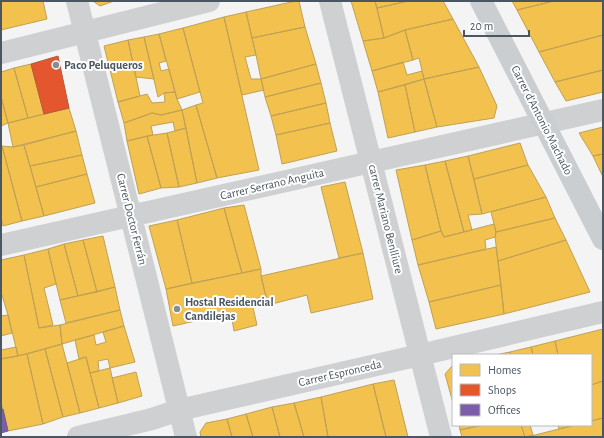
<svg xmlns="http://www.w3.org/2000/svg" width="604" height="438" font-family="'Alegreya Sans',sans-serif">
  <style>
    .homes { fill: #f2c14e; stroke: #c0a154 }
    .shops { fill: #e4572e; stroke: #b6573d }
    .offices { fill: #7b5ea7; stroke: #6c5c92 }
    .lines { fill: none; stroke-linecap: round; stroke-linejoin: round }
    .minor { stroke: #ced0d2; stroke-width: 22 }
    .major { stroke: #caced1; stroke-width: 22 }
    .poi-dot { fill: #868d94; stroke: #fff; stroke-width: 1.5 }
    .labels { text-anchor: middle; stroke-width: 4; stroke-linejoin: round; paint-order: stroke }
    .poi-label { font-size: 12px; font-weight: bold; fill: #4a5661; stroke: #fff; text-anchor: start }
    .street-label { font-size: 12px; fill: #4a5661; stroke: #fff }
  </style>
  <rect width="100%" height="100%" fill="#f4f4f4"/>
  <path class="homes" d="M 1,1 L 43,1 L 47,19 L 1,30 Z
    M 93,1 L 114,1 L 100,6 Z
    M 296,1 L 299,1 L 305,27 L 252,38 L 246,12 Z
    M 351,1 L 375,1 L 384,38 L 363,41 Z
    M 375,1 L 408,1 L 377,8 Z
    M 408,1 L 443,1 L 453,19 L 405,30 L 384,38 L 377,8 Z
    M 512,1 L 554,1 L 517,10 Z
    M 554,1 L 603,1 L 603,35 L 539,52 L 517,10 Z
    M 246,12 L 256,55 L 245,57 L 251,79 L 261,79 L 264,90 L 242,95 L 224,17 Z
    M 224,17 L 259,170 L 217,178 L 196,105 L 203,103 L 183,28 Z
    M 453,19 L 479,67 L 424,79 L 419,58 L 413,60 L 405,30 Z
    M 305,27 L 316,64 L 261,79 L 256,55 L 252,38 Z
    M 183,28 L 200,92 L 177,99 L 159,34 Z
    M 405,30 L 413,60 L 372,71 L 363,41 L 384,38 Z
    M 159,34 L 166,61 L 159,63 L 161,71 L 169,69 L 175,92 L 164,93 L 158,97 L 144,37 Z
    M 603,35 L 603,70 L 555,82 L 539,52 Z
    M 144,37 L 154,79 L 136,77 L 128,40 Z
    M 128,40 L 140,96 L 118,102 L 104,46 Z
    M 403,62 L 407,75 L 422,71 L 424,79 L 378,92 L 372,71 Z
    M 31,64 L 44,114 L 28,118 L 14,68 Z
    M 316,64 L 321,83 L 265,97 L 261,79 Z
    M 479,67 L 497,106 L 494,118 L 437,127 L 424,79 Z
    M 14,68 L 28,118 L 8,123 L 1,97 L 1,72 Z
    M 603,70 L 603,92 L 566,101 L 555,82 Z
    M 424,79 L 437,127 L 415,132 L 405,85 Z
    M 321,83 L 326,103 L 271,116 L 265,97 Z
    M 405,85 L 415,132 L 388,138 L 378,92 Z
    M 175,92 L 177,99 L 182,110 L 161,115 L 152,113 L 124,123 L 118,102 L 147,94 L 152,103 L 165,102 L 164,93 Z
    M 1,97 L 8,123 L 1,126 Z
    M 326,103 L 330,123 L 276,135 L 271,116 Z
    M 196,105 L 217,178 L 197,183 L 182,110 Z
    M 69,108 L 76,131 L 13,147 L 8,123 Z
    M 182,110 L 186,128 L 175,131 L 173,122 L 151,126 L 153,135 L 127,141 L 124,123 L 152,113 L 161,115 Z
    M 330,123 L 337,151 L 282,164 L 276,135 Z
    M 603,127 L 603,154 L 593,156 L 579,133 Z
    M 186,128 L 197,183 L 179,187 L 167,133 Z
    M 76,131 L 82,155 L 30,166 L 24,145 Z
    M 167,133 L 179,187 L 161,188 L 147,136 Z
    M 147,136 L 161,188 L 139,194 L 127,141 Z
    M 520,143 L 528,165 L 474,179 L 468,156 Z
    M 24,145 L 44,216 L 22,221 L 2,146 L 13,147 Z
    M 1,146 L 2,146 L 22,221 L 3,226 L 1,218 Z
    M 603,154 L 603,177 L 593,156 Z
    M 82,155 L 87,174 L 36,187 L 30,166 Z
    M 468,156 L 482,214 L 468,215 L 472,230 L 464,232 L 445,161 Z
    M 445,161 L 464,232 L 444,237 L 441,231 L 425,165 Z
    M 425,165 L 441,231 L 412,240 L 396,170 Z
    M 528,165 L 546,197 L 482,214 L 474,179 Z
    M 87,174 L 95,203 L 44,216 L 36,187 Z
    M 345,182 L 363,253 L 339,258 L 321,187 Z
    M 546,197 L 555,218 L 496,232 L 491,212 Z
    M 244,205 L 261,269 L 242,273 L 224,208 Z
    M 224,208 L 242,273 L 192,283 L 177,220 Z
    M 555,218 L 566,240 L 498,261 L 495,237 L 496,232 Z
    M 177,220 L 192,283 L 166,289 L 149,226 Z
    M 494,224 L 496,232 L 495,237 L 485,240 L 486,249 L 418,265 L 412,240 L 441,231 L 444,237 Z
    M 103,236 L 115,287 L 97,292 L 83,240 Z
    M 83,240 L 97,292 L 78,296 L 64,244 Z
    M 566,240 L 590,292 L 504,314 L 498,261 Z
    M 64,244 L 78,296 L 60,300 L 48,249 Z
    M 496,247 L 501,285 L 429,302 L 418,265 Z
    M 48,249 L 56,284 L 44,288 L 53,325 L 39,328 L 24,255 Z
    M 363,253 L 373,299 L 311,313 L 307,295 L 268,305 L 261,276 Z
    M 24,255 L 39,328 L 60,325 L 62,344 L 18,356 L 8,315 L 1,292 L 1,260 Z
    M 261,269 L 261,276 L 266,297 L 251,299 L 257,325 L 234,331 L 231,313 L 173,326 L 166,289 Z
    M 501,285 L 504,314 L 436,329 L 429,302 Z
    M 115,287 L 120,310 L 66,323 L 60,300 Z
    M 120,310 L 124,326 L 62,344 L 60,325 Z
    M 8,315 L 12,333 L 1,336 L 1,316 Z
    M 124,326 L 135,362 L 110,368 L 108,359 L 98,361 L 99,371 L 90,373 L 86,357 L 79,359 L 75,340 L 94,335 L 96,345 L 106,342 L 103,332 Z
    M 603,329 L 603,381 L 591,385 L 591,355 L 558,355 L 555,341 Z
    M 555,341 L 558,355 L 533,355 L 531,347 Z
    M 62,344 L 80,413 L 63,417 L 45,349 Z
    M 16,347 L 18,356 L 1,359 L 1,350 Z
    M 531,347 L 533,355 L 511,355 L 510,352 Z
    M 45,349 L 63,417 L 43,424 L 27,354 Z
    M 510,352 L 511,355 L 495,355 Z
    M 27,354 L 43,424 L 8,431 L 1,402 L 1,359 Z
    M 86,357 L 99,408 L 80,413 L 67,363 Z
    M 452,366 L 453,366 L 453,403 L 445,374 Z
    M 110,368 L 118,403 L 99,408 L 90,373 Z
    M 136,372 L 142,396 L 118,403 L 112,378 Z
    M 394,380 L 408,437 L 386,437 L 373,384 Z
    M 603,381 L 603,418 L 591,421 L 591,385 Z
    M 373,384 L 386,437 L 328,437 L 321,397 Z
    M 321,397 L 328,437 L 304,437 L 294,403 Z
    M 294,403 L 304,437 L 280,437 L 272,407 Z
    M 272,407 L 280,437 L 253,437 L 246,414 Z
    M 246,414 L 253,437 L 232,437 L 227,419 Z
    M 603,418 L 603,437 L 527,437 L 575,425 L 591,425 L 591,421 Z
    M 227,419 L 232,437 L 201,437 L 200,432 L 206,423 Z
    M 459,425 L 483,425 L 460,430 Z
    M 483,425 L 521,425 L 525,437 L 462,437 L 460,430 Z
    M 521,425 L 530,425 L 533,435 L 525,437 Z
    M 558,425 L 572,425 L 572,426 L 559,429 Z"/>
  <path class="shops" d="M 58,56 L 69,108 L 44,114 L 31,64 Z"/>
  <path class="offices" d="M 3,409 L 8,431 L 1,433 L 1,410 Z"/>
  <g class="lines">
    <path class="minor" d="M 77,1 L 186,437
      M 330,1 L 441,437
      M 1,53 L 209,1
      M 1,245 L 603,110
      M 78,437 L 152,419 L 179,410 L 420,355 L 603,312"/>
    <path class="major" d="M 481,1 L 603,239"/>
  </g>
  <g class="poi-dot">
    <circle cx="56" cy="65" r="4"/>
    <circle cx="177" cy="309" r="4"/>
  </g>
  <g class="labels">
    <g class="poi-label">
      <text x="64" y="69">Paco Peluqueros</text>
      <text x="185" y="306">Hostal Residencial<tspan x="185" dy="14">Candilejas</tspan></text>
    </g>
    <g class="street-label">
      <text transform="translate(542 120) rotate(63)" y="4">Carrer d'Antonio Machado</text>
      <text transform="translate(272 184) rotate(-13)" y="4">Carrer Serrano Anguita</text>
      <text transform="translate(132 219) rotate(76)" y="4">Carrer Doctor Ferrán</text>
      <text transform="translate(386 219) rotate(76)" y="4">carrer Mariano Benlliure</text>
      <text transform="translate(340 373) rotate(-13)" y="4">Carrer Espronceda</text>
    </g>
  </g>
  <rect width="604" height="438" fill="none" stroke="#4a5661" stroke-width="4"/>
  <rect x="452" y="354" width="140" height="72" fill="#ffffff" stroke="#b7bbc0"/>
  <rect x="460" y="364" width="20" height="12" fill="#f2c14e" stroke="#b7bbc0"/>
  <text x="488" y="374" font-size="12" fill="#4a5661">Homes</text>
  <rect x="460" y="384" width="20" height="12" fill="#e4572e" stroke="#b7bbc0"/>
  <text x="488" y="394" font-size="12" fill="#4a5661">Shops</text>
  <rect x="460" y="404" width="20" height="12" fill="#7b5ea7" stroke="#b7bbc0"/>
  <text x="488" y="414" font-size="12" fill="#4a5661">Offices</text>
  <path d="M464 30v6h65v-6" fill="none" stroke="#4a5661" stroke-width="2"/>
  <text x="470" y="30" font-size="12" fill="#4a5661" stroke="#ffffff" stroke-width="3" paint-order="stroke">20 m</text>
</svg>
